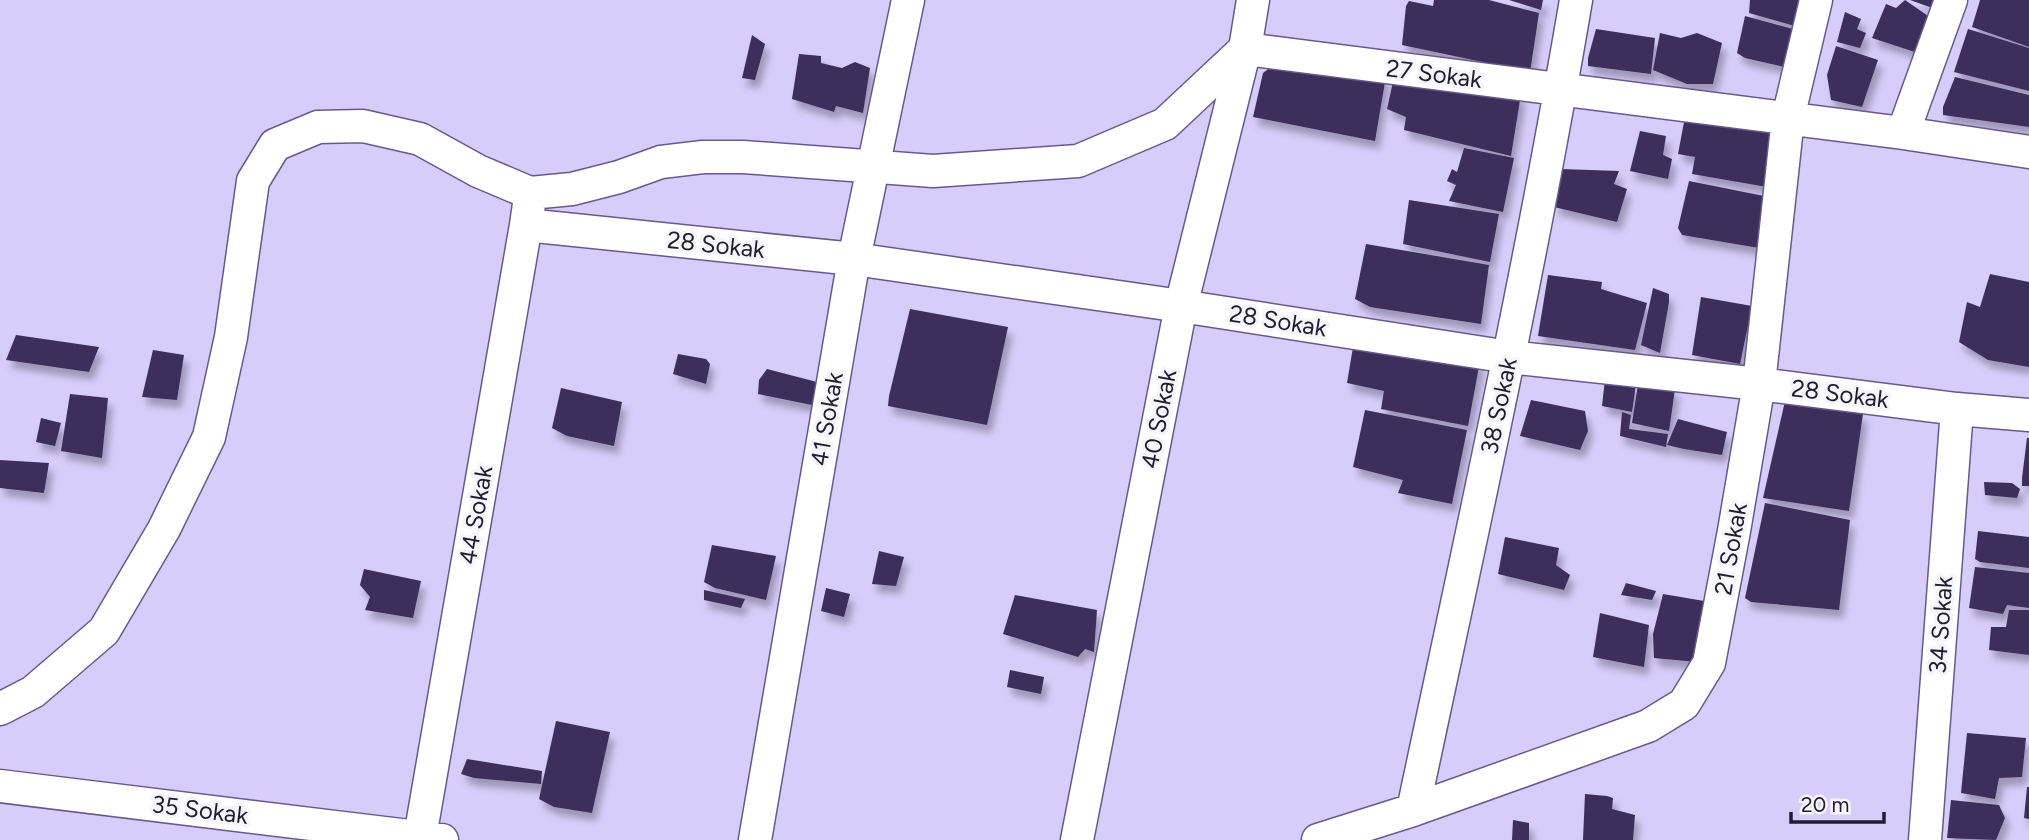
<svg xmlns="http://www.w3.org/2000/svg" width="2029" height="840" font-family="Figtree,sans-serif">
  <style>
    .building { fill: #3c2f5c; filter: url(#shadow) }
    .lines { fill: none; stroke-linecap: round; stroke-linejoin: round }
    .minor-casing { stroke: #675a8b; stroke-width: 35 }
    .minor { stroke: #fff; stroke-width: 32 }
    .labels { text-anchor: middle; stroke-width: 7; stroke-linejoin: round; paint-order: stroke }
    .street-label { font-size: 24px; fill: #211c31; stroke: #f6f5fa }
  </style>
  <defs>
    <filter id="shadow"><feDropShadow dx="4.5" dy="8" stdDeviation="3.5" flood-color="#0004"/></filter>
  </defs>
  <rect width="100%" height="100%" fill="#d7cdfa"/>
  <path class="building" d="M 1434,0 L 1489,0 L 1539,13 L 1530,72 L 1402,45 L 1406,6 L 1409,1 L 1433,6 Z
    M 1509,0 L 1543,0 L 1541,10 Z
    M 1750,0 L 1807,0 L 1802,28 L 1749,13 Z
    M 1905,0 L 1934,20 L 1924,55 L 1872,38 L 1886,4 L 1896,8 Z
    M 1910,0 L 1941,0 L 1938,10 Z
    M 1980,0 L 2029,0 L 2029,47 L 1972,27 Z
    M 1845,12 L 1861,19 L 1857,29 L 1866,33 L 1860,48 L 1837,42 Z
    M 1745,16 L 1800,31 L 1793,69 L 1745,58 L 1737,53 Z
    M 1596,29 L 1655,38 L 1651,74 L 1588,66 L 1588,58 Z
    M 1968,29 L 2029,48 L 2029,91 L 1954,72 Z
    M 1660,33 L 1681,38 L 1697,33 L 1722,43 L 1713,84 L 1687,84 L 1653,70 Z
    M 752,35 L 765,44 L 755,80 L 742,78 Z
    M 1836,46 L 1878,60 L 1862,107 L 1831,100 L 1827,75 Z
    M 799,54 L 821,56 L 821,63 L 842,68 L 855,62 L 870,68 L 863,113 L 836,106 L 834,112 L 792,99 Z
    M 1284,57 L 1386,76 L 1375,141 L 1253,117 L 1263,73 Z
    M 1395,72 L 1521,94 L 1511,156 L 1404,130 L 1406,117 L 1387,109 Z
    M 1955,77 L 2029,95 L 2029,127 L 1943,115 L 1943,107 Z
    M 1685,117 L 1775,132 L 1767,187 L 1692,174 L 1695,157 L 1678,154 Z
    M 1640,131 L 1666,136 L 1663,155 L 1672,159 L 1668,179 L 1630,171 Z
    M 1464,148 L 1514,158 L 1503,212 L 1449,201 L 1456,185 L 1447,181 L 1452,169 L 1457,172 Z
    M 1561,169 L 1619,171 L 1614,184 L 1627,189 L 1617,222 L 1554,207 Z
    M 1689,181 L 1774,198 L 1765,249 L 1682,235 L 1678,228 Z
    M 1409,200 L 1499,214 L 1490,262 L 1403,244 Z
    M 1366,244 L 1489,265 L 1481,324 L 1370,307 L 1355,299 Z
    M 1990,274 L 2029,282 L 2029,367 L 1988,360 L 1959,342 L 1967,302 L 1980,307 Z
    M 1548,275 L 1602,282 L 1601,289 L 1647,303 L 1635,350 L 1538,336 Z
    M 1653,288 L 1669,294 L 1669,302 L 1660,353 L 1641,345 Z
    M 1701,297 L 1752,306 L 1740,364 L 1692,355 Z
    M 910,309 L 1008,327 L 987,425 L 888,406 L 889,396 Z
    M 16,335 L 99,347 L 89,372 L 6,360 Z
    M 1355,335 L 1480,361 L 1468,426 L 1381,409 L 1384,391 L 1347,383 Z
    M 153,350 L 184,355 L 177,400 L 142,397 Z
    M 678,354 L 706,359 L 710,364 L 706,384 L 673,374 Z
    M 767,369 L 817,382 L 812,405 L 758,394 L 759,380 Z
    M 1639,378 L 1675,389 L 1669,431 L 1632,423 Z
    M 1605,379 L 1636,384 L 1632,412 L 1602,406 Z
    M 561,388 L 622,402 L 614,446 L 567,436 L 552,428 Z
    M 70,394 L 108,398 L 102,458 L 61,451 Z
    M 1531,400 L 1585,411 L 1588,431 L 1580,450 L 1520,436 Z
    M 1785,401 L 1863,414 L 1849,511 L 1763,498 Z
    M 1365,410 L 1467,430 L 1452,504 L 1398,493 L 1403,480 L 1353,467 Z
    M 1622,412 L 1631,415 L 1629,429 L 1668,434 L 1666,447 L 1620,436 Z
    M 41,418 L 61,423 L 55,446 L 36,442 Z
    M 1678,419 L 1727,432 L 1722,455 L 1684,449 L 1667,445 Z
    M 2027,438 L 2029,438 L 2029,486 L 2022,486 L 2022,478 Z
    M 0,460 L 49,463 L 44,493 L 0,488 Z
    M 1984,482 L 2012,483 L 2020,489 L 2017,498 L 1985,495 Z
    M 1765,503 L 1850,520 L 1839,610 L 1751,602 L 1745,598 Z
    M 1978,531 L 2029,537 L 2029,568 L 1980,562 L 1975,559 Z
    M 1505,537 L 1559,548 L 1556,565 L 1570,575 L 1564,590 L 1498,574 Z
    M 712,545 L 776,556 L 766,600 L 715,588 L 704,582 Z
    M 879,551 L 904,557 L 896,586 L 872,584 Z
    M 1975,567 L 2029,573 L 2029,608 L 2007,605 L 2003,614 L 1969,608 Z
    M 364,569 L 421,581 L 413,618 L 365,610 L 370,597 L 360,585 Z
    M 1626,583 L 1656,591 L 1652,600 L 1621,595 Z
    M 826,588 L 850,594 L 844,617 L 821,611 Z
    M 704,590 L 745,599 L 741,608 L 704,600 Z
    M 1663,594 L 1710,602 L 1697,662 L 1654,658 L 1653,634 Z
    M 1015,595 L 1097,610 L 1094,652 L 1085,649 L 1078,657 L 1003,634 Z
    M 2009,610 L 2029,610 L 2029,655 L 1989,650 L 1991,627 L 2006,627 Z
    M 1600,613 L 1649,625 L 1644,667 L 1593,657 Z
    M 1010,670 L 1044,677 L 1041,694 L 1007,687 Z
    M 556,721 L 610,732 L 592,813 L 554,807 L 539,799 Z
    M 1967,733 L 2026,738 L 2022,777 L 1999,778 L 1995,799 L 1961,793 Z
    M 467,759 L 542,771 L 541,784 L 474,778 L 461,774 Z
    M 2027,787 L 2029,787 L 2029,819 L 2024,818 Z
    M 1585,794 L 1607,796 L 1613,798 L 1612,809 L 1635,815 L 1633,840 L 1583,840 Z
    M 1951,800 L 1999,805 L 2005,818 L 1996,840 L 1947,838 Z
    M 1513,820 L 1529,823 L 1529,840 L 1512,840 Z"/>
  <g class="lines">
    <g class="minor-casing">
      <path id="minor" d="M 1903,133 L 1951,0
        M 526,225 L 854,259 L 1181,306 L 1509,357 L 1759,384 L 1957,409 L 2029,415
        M 0,709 L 33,692 L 104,631 L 164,529 L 209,437 L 231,337 L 253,181 L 275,145 L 318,127 L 363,126 L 420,139 L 478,171 L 530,193 L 572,189 L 619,177 L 661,162 L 703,157 L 743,157 L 933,171 L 1078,161 L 1165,124 L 1245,49 L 1903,133 L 2029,152
        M 0,786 L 442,840
        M 1413,810 C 1470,541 1530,272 1576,0
        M 420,837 L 526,225 L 529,204
        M 755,840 L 854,259 L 908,0
        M 1077,840 L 1181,306 L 1245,49 L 1253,0
        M 1318,840 L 1413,810 L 1648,726 L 1684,704 L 1709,663 L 1734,531 L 1759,384 L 1788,118 L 1816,0
        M 1925,840 L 1957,409"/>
    </g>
    <use href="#minor" class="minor"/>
  </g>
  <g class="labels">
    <g class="street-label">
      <text transform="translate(1434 74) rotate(7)" y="8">27 Sokak</text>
      <text transform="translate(716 245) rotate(6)" y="8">28 Sokak</text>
      <text transform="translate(1278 321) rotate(9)" y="8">28 Sokak</text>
      <text transform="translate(1840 394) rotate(7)" y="8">28 Sokak</text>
      <text transform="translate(1499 406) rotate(-78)" y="8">38 Sokak</text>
      <text transform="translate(827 419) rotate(-80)" y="8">41 Sokak</text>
      <text transform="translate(1159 419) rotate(-79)" y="8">40 Sokak</text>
      <text transform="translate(476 515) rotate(-80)" y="8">44 Sokak</text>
      <text transform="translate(1731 549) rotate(-80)" y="8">21 Sokak</text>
      <text transform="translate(1941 625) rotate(-86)" y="8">34 Sokak</text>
      <text transform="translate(200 810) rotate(7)" y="8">35 Sokak</text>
    </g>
  </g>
  <path d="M1791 812v10h93v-10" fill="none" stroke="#211c31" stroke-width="3.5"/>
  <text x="1801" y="812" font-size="21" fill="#211c31" stroke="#f6f5fa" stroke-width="5" paint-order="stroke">20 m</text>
</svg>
